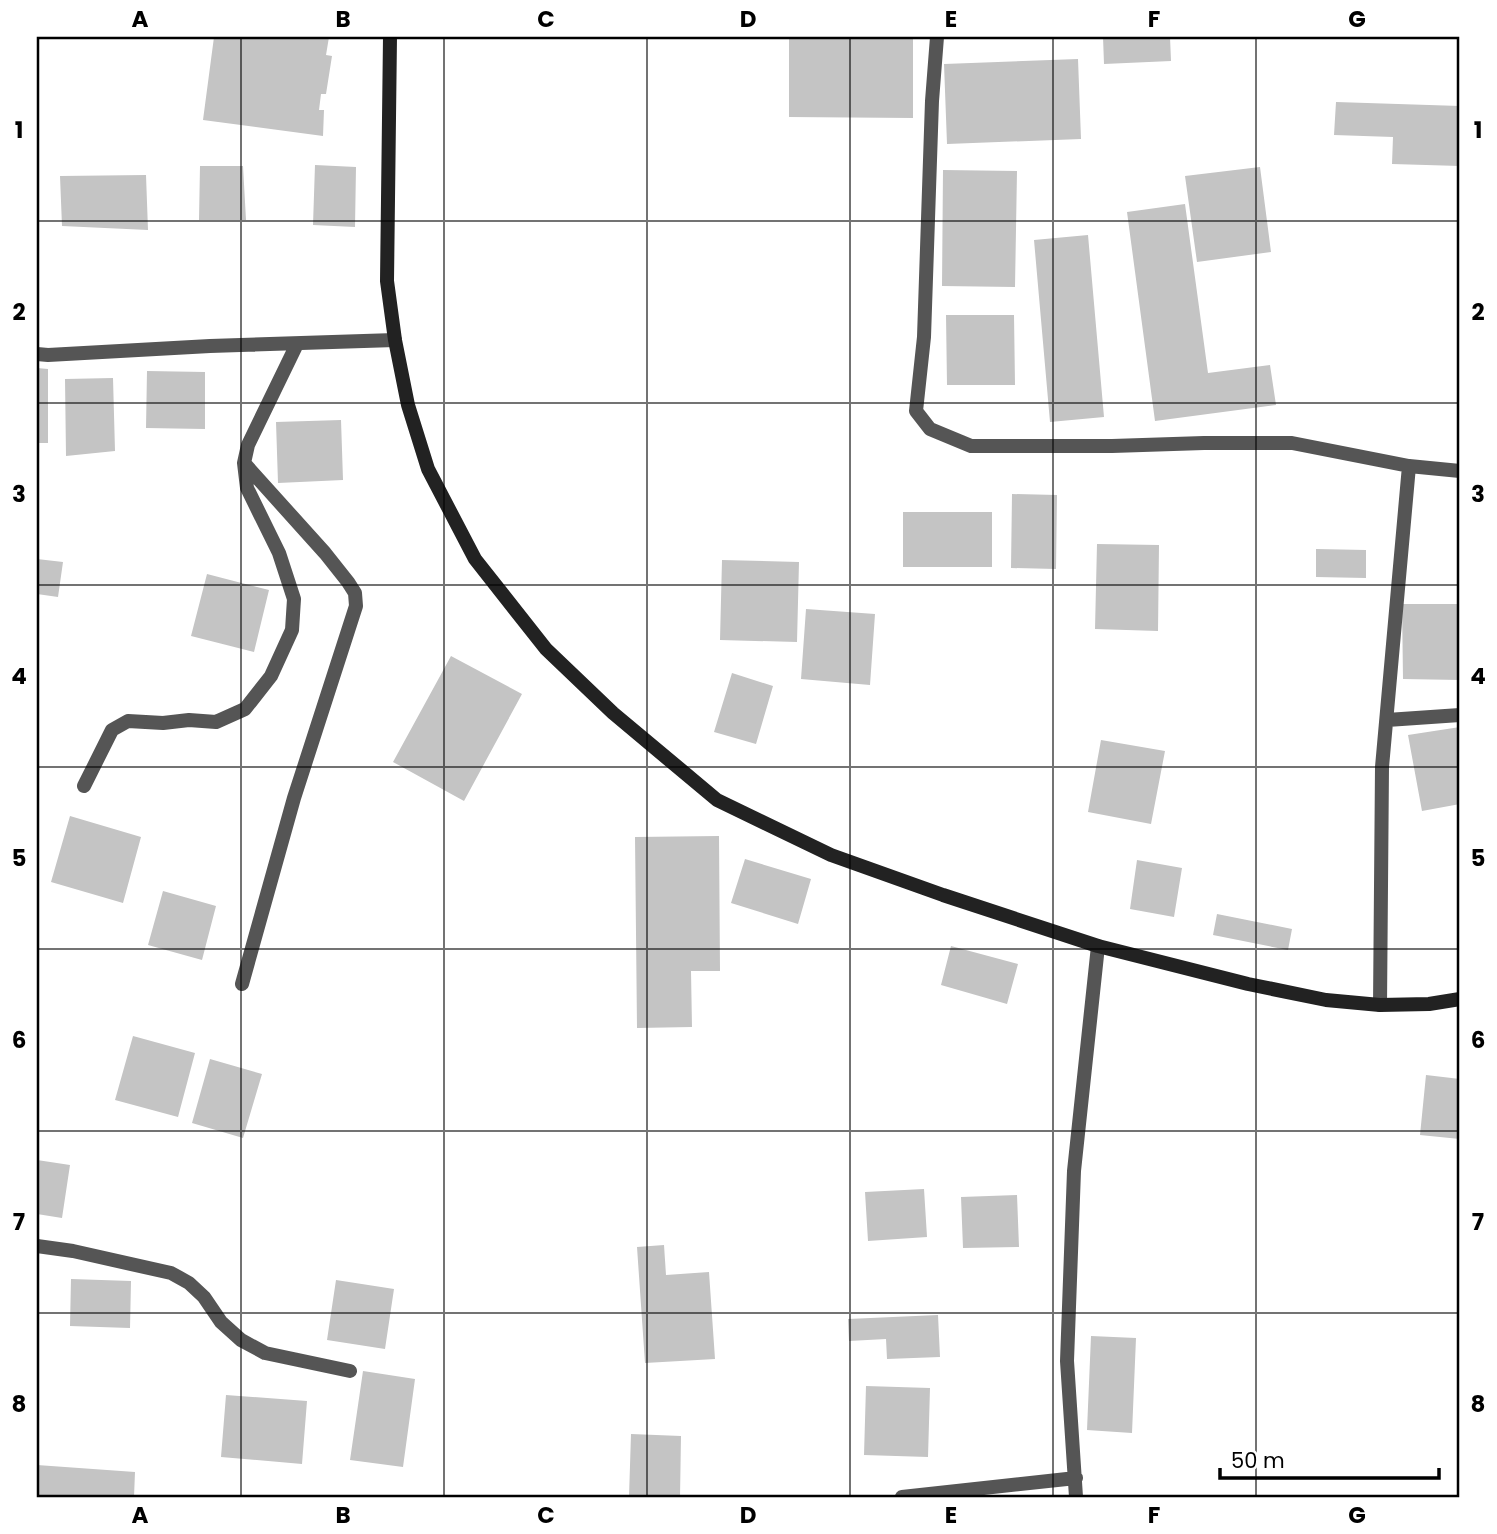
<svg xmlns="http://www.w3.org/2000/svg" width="1497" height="1534" font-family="Poppins,sans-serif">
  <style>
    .building { fill: #c4c4c4 }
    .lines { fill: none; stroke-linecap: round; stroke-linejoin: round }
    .street { stroke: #555; stroke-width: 14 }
    .secondary { stroke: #222; stroke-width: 14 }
    .grid { fill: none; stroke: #000; stroke-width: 2; stroke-opacity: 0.55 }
    .neatline { fill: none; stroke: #000; stroke-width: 2.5 }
    .grid-label { font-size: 23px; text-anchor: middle; font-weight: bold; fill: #000 }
  </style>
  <rect width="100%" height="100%" fill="#fff"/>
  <path class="building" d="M 214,37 L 329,37 L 326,55 L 332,56 L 326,94 L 321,94 L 319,110 L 324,110 L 323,136 L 203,120 Z
    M 789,37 L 913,37 L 913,118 L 789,117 Z
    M 1103,37 L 1170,37 L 1171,61 L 1104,64 Z
    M 1078,59 L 1081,139 L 947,144 L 944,64 Z
    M 1336,102 L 1460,106 L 1460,166 L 1392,164 L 1393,137 L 1334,135 Z
    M 315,165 L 356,167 L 355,227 L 313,225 Z
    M 200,166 L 243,166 L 246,220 L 199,220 Z
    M 1260,167 L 1271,252 L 1197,262 L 1185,176 Z
    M 943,170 L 1017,171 L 1015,287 L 942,286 Z
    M 146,175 L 148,230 L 62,226 L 60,176 Z
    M 1185,204 L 1208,373 L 1270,365 L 1276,405 L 1155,421 L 1127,212 Z
    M 1088,235 L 1104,417 L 1050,422 L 1034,240 Z
    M 946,315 L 1014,315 L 1015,385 L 947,385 Z
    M 37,368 L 48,369 L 48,443 L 37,443 Z
    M 147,371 L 205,372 L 205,429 L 146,428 Z
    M 113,378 L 115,451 L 66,456 L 65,379 Z
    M 341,420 L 343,480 L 278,483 L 276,422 Z
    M 1012,494 L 1057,495 L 1056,569 L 1011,568 Z
    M 903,512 L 992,512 L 992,567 L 903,567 Z
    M 1097,544 L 1159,545 L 1158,631 L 1095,629 Z
    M 1316,549 L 1366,550 L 1366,578 L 1316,577 Z
    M 37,559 L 63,562 L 58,597 L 37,594 Z
    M 722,560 L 799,562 L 797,642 L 720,640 Z
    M 207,574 L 269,590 L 254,652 L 191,636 Z
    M 1402,604 L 1460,604 L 1460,680 L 1403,679 Z
    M 806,609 L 875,614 L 870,685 L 801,679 Z
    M 451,656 L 522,694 L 464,801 L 393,762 Z
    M 732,673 L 773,686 L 756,744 L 714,732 Z
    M 1460,727 L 1460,804 L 1422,811 L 1408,735 Z
    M 1101,740 L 1165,751 L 1151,824 L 1088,812 Z
    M 70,816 L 141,837 L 123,903 L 51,882 Z
    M 719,836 L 720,971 L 691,971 L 692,1027 L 637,1028 L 635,837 Z
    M 745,859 L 811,879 L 798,924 L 731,903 Z
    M 1137,860 L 1182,868 L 1174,917 L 1130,909 Z
    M 163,891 L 216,906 L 202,960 L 148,945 Z
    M 1217,914 L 1292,929 L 1288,950 L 1213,935 Z
    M 951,946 L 1018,964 L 1007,1004 L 941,985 Z
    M 133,1036 L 195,1053 L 178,1117 L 115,1100 Z
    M 210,1059 L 262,1074 L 243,1138 L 192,1123 Z
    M 1426,1075 L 1460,1079 L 1460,1139 L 1420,1135 Z
    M 37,1160 L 70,1165 L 62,1218 L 37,1214 Z
    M 924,1189 L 927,1237 L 868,1241 L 865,1192 Z
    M 1017,1195 L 1019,1247 L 963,1248 L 961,1197 Z
    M 664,1245 L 666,1275 L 709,1272 L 715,1359 L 645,1363 L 637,1247 Z
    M 71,1279 L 131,1281 L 130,1328 L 70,1326 Z
    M 336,1280 L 394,1289 L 385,1349 L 327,1340 Z
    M 938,1315 L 940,1357 L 887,1359 L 886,1339 L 849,1341 L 848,1319 Z
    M 1091,1336 L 1136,1338 L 1132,1433 L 1087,1430 Z
    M 363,1371 L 415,1379 L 403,1467 L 350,1460 Z
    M 866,1386 L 930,1388 L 928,1457 L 864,1455 Z
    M 226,1395 L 307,1401 L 302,1464 L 221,1457 Z
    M 631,1434 L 681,1436 L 680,1497 L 629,1497 Z
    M 37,1465 L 135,1472 L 134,1497 L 37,1497 Z"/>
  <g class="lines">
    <path class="street" d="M 937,37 L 932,101 L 924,337 L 916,411 L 930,429 L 971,446 L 1112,446 L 1204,443 L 1292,443 L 1409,466 L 1460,471
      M 37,354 L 48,355 L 210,346 L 395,340
      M 1387,720 L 1460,715
      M 84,786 L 112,730 L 128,721 L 163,723 L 189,720 L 216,722 L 245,709 L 271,676 L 292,630 L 294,599 L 279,553 L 247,488 L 244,463 L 248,445 L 297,344
      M 242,984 L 294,798 L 356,606 L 355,593 L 348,582 L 325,553 L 244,463
      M 1380,1005 L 1382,767 L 1409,466
      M 37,1246 L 73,1251 L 171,1273 L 189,1283 L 204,1297 L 221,1322 L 241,1340 L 265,1353 L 350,1371
      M 902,1497 L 1076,1478
      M 1076,1497 L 1067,1361 L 1074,1171 L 1098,946"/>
    <path class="secondary" d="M 390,37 L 387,281 L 395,340 L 408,405 L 428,469 L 475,559 L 546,649 L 613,713 L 717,800 L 831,855 L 943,895 L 1098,946 L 1248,984 L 1326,1000 L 1380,1005 L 1429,1004 L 1460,999"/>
  </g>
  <path class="grid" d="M 241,37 L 241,1497M 444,37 L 444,1497M 647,37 L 647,1497M 850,37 L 850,1497M 1053,37 L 1053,1497M 1256,37 L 1256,1497M 37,221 L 1460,221M 37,403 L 1460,403M 37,585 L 1460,585M 37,767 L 1460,767M 37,949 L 1460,949M 37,1131 L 1460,1131M 37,1313 L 1460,1313"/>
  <rect width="1497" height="1534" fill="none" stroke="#ffffff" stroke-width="77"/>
  <path d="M1220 1468v10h219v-10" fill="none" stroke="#000000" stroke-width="3.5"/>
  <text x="1231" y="1468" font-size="21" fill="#000000" stroke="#ffffff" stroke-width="5" paint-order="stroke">50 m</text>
  <rect x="38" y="38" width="1420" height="1458" class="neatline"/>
  <g class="grid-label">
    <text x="140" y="27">A</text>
    <text x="343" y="27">B</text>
    <text x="546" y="27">C</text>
    <text x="748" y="27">D</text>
    <text x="951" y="27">E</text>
    <text x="1154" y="27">F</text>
    <text x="1357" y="27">G</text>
    <text x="19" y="138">1</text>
    <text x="1478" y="138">1</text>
    <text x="19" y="320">2</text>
    <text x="1478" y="320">2</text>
    <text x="19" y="502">3</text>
    <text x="1478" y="502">3</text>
    <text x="19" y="684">4</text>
    <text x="1478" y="684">4</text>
    <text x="19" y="866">5</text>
    <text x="1478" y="866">5</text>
    <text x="19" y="1048">6</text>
    <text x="1478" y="1048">6</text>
    <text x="19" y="1230">7</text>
    <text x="1478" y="1230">7</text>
    <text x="19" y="1412">8</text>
    <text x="1478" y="1412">8</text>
    <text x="140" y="1523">A</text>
    <text x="343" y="1523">B</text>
    <text x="546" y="1523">C</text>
    <text x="748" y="1523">D</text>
    <text x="951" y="1523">E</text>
    <text x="1154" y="1523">F</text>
    <text x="1357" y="1523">G</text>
  </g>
</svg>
